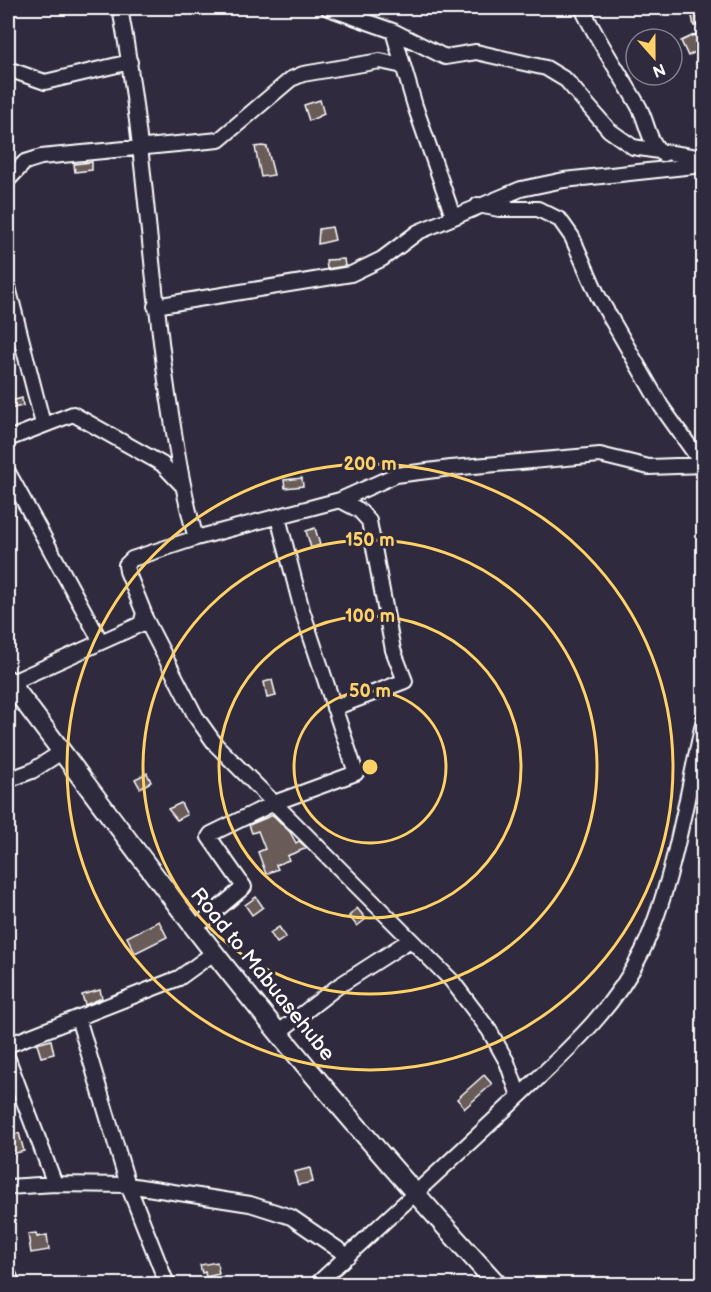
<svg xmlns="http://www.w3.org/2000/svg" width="711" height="1292" font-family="'Balsamiq Sans',sans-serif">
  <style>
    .building { fill: #695c58; stroke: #fff; stroke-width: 1.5 }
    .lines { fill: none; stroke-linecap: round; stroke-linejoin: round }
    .minor-casing { stroke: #fff; stroke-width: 18 }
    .major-casing { stroke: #fff; stroke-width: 22 }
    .minor { stroke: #2f2a3d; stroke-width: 14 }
    .major { stroke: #2f2a3d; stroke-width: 18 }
    .ring { fill: none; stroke: #ffd166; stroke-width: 3 }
    .labels { text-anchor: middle; stroke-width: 6; stroke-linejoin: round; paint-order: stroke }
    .street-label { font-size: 21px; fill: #fff; stroke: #2f2a3d }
    .centre { fill: #ffd166; stroke: #2f2a3d; stroke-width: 3 }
    .ring-label { font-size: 18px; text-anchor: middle; font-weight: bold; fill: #ffd166; stroke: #2f2a3d; stroke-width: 6; stroke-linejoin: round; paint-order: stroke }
  </style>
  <rect width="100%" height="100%" fill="#2f2a3d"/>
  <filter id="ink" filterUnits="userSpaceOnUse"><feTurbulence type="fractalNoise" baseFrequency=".0167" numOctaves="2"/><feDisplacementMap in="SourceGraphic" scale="12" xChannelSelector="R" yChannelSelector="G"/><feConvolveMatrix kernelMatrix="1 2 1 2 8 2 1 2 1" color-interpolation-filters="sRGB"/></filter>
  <g filter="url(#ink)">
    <path class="building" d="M 704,9 L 704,24 L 694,26 L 691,11 Z
      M 696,34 L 703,48 L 688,56 L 681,41 Z
      M 320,100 L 324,114 L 309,121 L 304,105 Z
      M 262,146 L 267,147 L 274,175 L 261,177 L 255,147 Z
      M 92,162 L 92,170 L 75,172 L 74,164 Z
      M 332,227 L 335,240 L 318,244 L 319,229 Z
      M 344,259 L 345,266 L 327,269 L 326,260 Z
      M 22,398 L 23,406 L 8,409 L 8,402 Z
      M 302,478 L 303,486 L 285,488 L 284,480 Z
      M 315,528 L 320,545 L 311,548 L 306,531 Z
      M 272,680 L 276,696 L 267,698 L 264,682 Z
      M 147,773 L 151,782 L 140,788 L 135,779 Z
      M 181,803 L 187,815 L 177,820 L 168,809 Z
      M 273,815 L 290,832 L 296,843 L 299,841 L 307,848 L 287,856 L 289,860 L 276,865 L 278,869 L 266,874 L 258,852 L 265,849 L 258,831 L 252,833 L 249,825 Z
      M 256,897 L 263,907 L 252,915 L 245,905 Z
      M 357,908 L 366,919 L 357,926 L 349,916 Z
      M 159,921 L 167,937 L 135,953 L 127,937 Z
      M 279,927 L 286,937 L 277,943 L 270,933 Z
      M 100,990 L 102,998 L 85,1005 L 82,995 Z
      M 51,1040 L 54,1054 L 41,1057 L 37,1044 Z
      M 484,1075 L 492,1084 L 465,1108 L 457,1099 Z
      M 19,1133 L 24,1151 L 8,1155 L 8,1136 Z
      M 310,1168 L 313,1182 L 298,1185 L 294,1172 Z
      M 36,1233 L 37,1237 L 47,1235 L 49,1250 L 31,1253 L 28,1234 Z
      M 217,1262 L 219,1274 L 206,1277 L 205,1272 L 202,1273 L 200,1265 Z"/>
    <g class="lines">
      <g class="minor-casing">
        <path id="minor" d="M 120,8 C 144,136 149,266 168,395 C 176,444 182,491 196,538
          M 328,8 L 393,31 L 445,57 L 476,52 L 546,68 L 566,80 L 609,130 L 633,147 L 704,158
          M 582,8 C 598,42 619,72 638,105 C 648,122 647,141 663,154
          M 393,31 L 415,106 L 453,216
          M 8,69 L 45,82 L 130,62
          M 8,180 L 25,162 L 41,157 L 219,140 L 291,79 L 303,74 L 380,61 L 403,66
          M 478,205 L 499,209 L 538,209 L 560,220 L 572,237 L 598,296 L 661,406 L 703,465
          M 8,287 L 43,424
          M 155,306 L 351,274 L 382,259 L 418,232 L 521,189 L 564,180 L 704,165
          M 8,439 L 73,414 L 162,464 L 182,485
          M 8,472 L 101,642
          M 340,500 L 396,475 L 451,468 L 600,455 L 649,467 L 704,465
          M 145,618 L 196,717 L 216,745 L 452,981 L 489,1030 L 507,1062 L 519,1096
          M 10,683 L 141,624 L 144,613 L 127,571 L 126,565 L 132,559 L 196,538 L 340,500 L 359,510 L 369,521 L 393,650 L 405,681 L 334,708
          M 8,780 L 32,771 L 63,751
          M 195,928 L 244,887 L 209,837 L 211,834 L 274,803 L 356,773 L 302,610 L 278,517
          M 78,1018 L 128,1185 L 167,1284
          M 279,1032 L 337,987 L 410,940
          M 8,1045 L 179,978 L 215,952
          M 8,1059 L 55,1184
          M 8,1187 L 55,1184 L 128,1185 L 250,1204 L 291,1217 L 348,1256
          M 8,1274 L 13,1284
          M 317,1284 C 382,1223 448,1164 513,1102 C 561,1056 613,1012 642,952 C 674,884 687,793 704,719"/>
      </g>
      <g class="major-casing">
        <path id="major" d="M 8,680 C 70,762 131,845 194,927 C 289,1050 392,1169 497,1284"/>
      </g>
      <use href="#minor" class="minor"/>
      <use href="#major" class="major"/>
    </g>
  </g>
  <g class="ring">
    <circle cx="370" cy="767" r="76"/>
    <circle cx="370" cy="767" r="151"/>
    <circle cx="370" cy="767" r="227"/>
    <circle cx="370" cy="767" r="303"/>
  </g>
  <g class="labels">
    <g class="street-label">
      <text transform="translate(263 974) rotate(51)" y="7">Road to Mabuasehube</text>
    </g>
  </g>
  <circle cx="370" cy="767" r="9" class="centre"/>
  <g class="ring-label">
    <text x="370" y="470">200 m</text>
    <text x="370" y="546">150 m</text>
    <text x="370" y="622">100 m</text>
    <text x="370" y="697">50 m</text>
  </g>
  <rect width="711" height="1292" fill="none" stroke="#2f2a3d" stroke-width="30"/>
  <rect x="15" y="15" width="681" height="1262" fill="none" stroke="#fff" stroke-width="2" filter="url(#ink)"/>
  <g transform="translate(654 57) rotate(159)"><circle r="28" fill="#2f2a3d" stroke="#827f8b" stroke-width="1.5"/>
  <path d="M0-4.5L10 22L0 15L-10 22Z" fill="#ffd166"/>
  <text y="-9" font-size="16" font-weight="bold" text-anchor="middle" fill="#ffffff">N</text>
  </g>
</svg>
